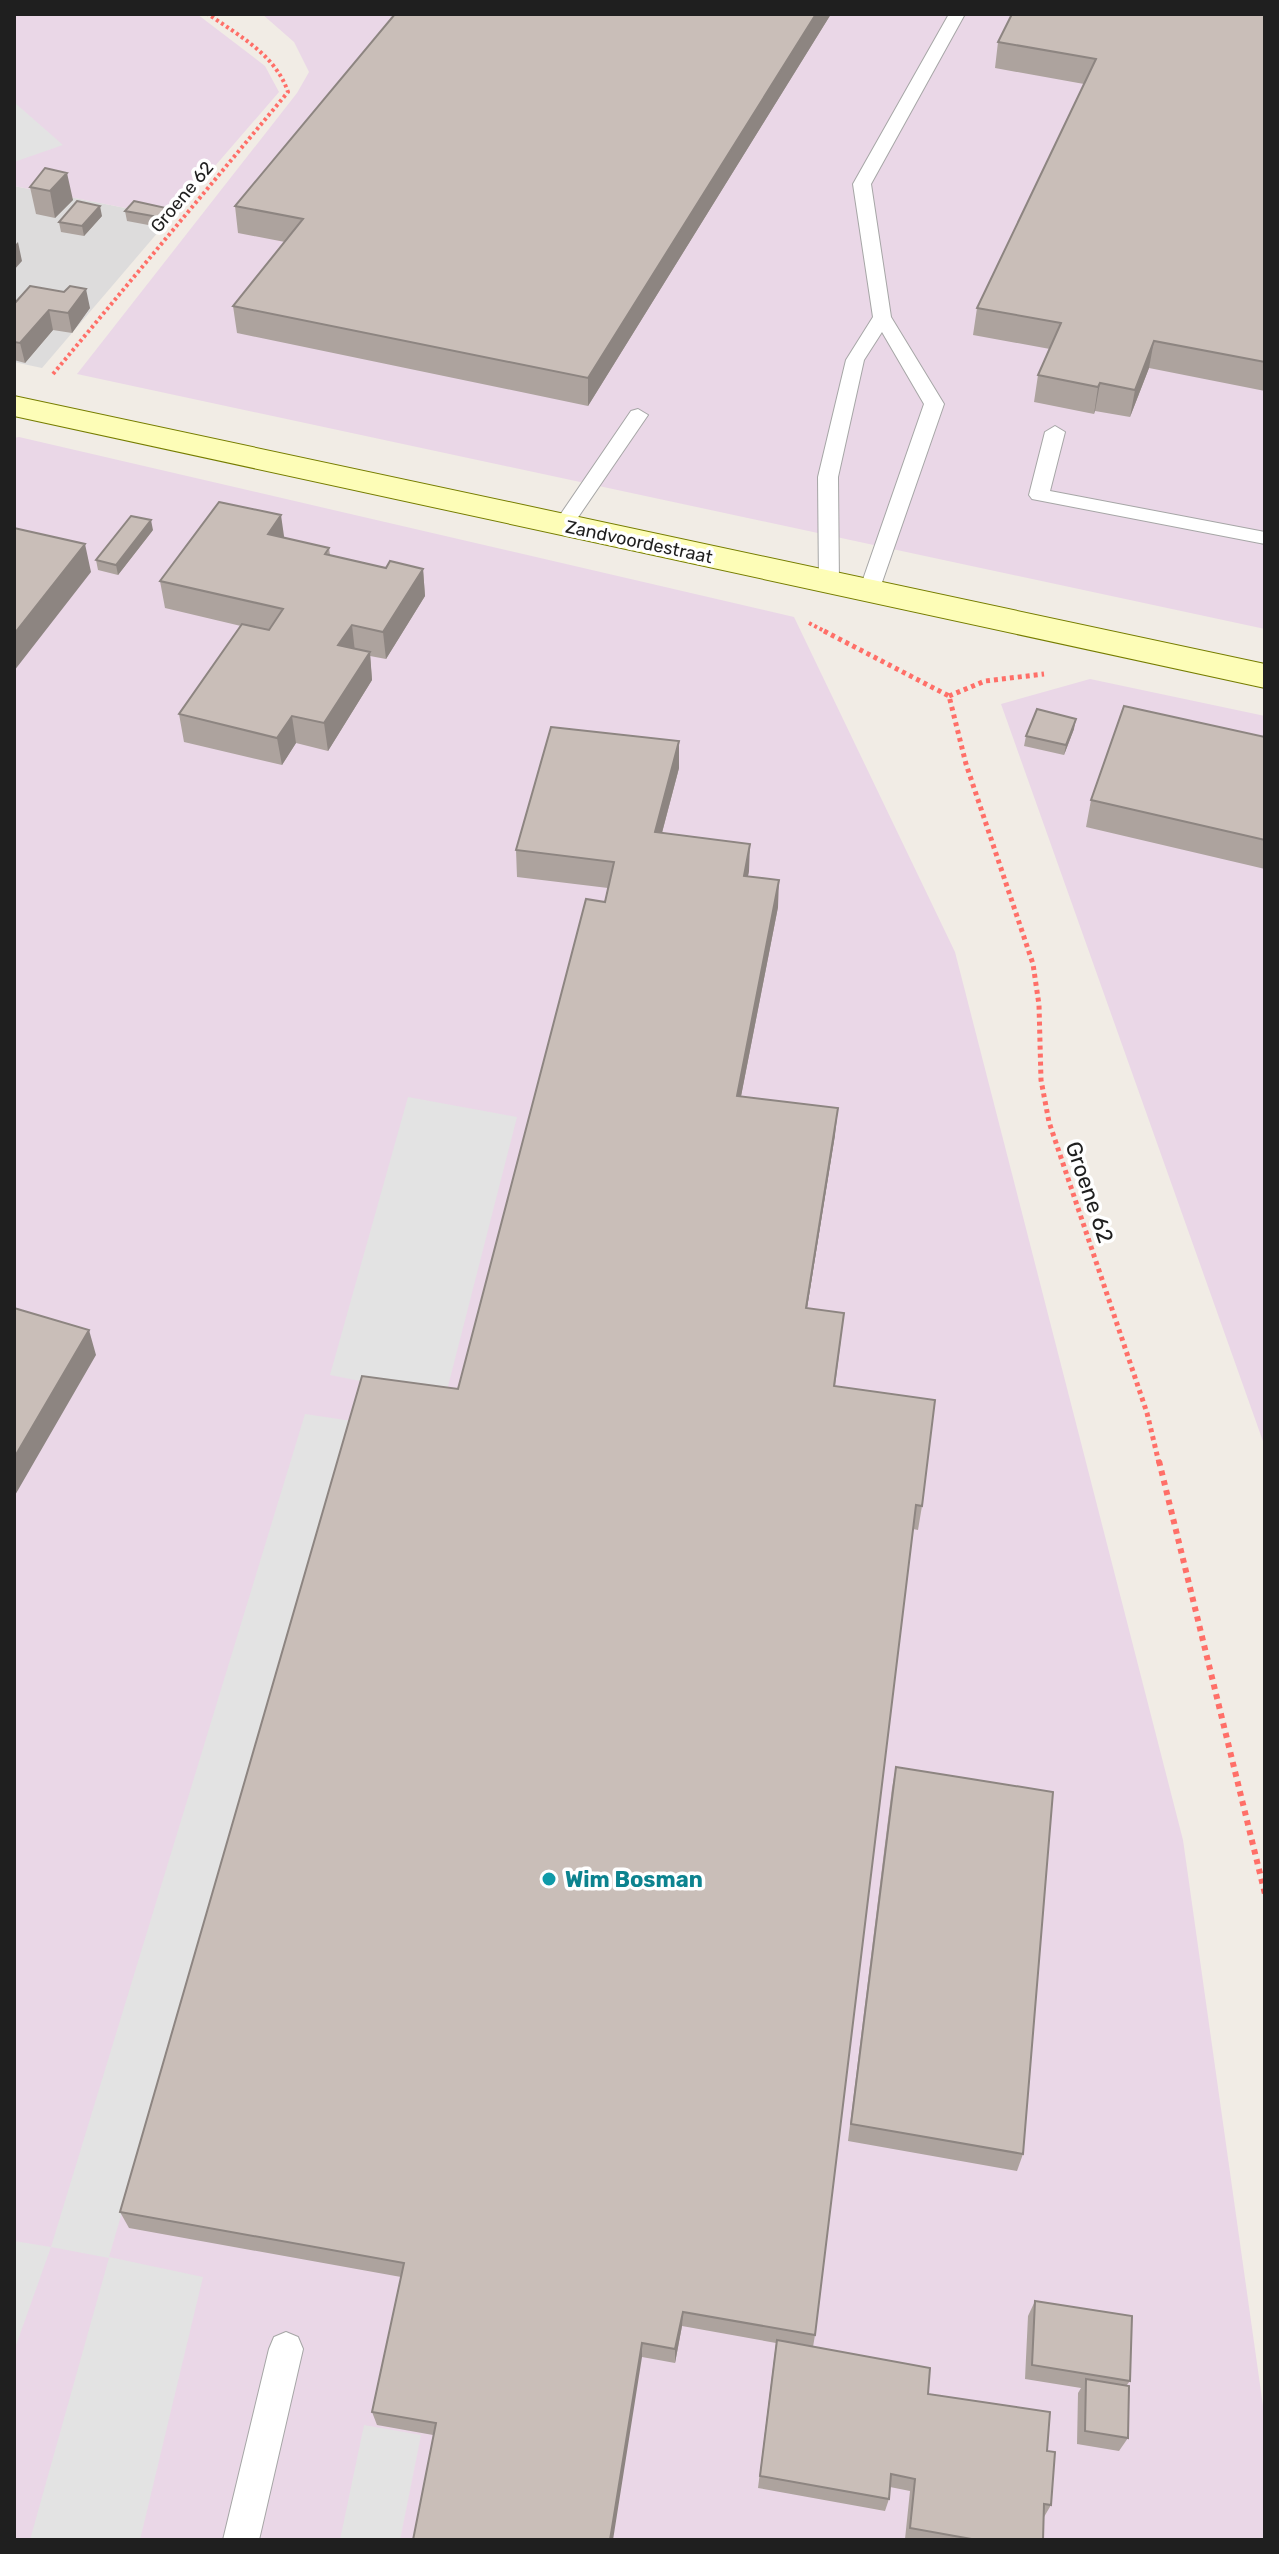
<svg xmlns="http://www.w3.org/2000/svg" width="1279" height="2554" font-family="Rubik,sans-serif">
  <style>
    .residential { fill: #dddcdc }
    .industrial { fill: #ead7e7 }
    .parking { fill: #e3e3e3 }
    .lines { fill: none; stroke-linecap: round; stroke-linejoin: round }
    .service-casing { stroke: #a6a6a6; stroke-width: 2 }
    .secondary-casing { stroke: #767d00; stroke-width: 2 }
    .path-far2 { stroke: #ff6f68; stroke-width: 4; stroke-dasharray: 3 3; stroke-linecap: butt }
    .path-far1 { stroke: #ff6f68; stroke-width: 5; stroke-dasharray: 4 4; stroke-linecap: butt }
    .path { stroke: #ff6f68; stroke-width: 6; stroke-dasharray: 5 5; stroke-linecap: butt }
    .service { fill: #fff; fill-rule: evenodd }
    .secondary { fill: #fdfdb7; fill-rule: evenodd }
    .wall { fill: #ada39e }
    .shaded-wall { fill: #8d8581 }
    .building { fill: #c9beb8; stroke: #8d8581; stroke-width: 2 }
    .culture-dot { fill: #0f9aa8; stroke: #fff; stroke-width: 3 }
    .labels { text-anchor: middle; stroke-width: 7; stroke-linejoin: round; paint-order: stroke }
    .far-street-label { font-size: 18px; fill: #1f1f1f; stroke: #fff }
    .street-label { font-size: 22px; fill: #1f1f1f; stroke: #fff }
    .culture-label { font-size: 22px; font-weight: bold; fill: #0d838f; stroke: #fff; text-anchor: start }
  </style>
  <rect width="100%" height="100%" fill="#f1ece5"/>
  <path class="residential" d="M 14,186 L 171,217 L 42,368 L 14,362 Z"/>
  <path class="industrial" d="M 14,14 L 197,14 L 265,66 L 279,92 L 171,217 L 14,186 Z
    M 262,14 L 1265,14 L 1265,629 L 77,374 L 297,93 L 309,72 L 294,42 Z
    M 19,437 L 794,617 L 955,952 L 1183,1840 L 1265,2420 L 1265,2540 L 14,2540 L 14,438 Z
    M 1090,679 L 1265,716 L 1265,1447 L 1001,704 Z"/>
  <path class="parking" d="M 14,102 L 63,145 L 14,162 Z
    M 408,1097 L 517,1117 L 445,1398 L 330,1375 Z
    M 305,1414 L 352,1421 L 109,2257 L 203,2277 L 140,2540 L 30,2540 L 109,2258 L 51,2247 L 14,2351 L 14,2241 L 51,2247 Z
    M 364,2425 L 421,2435 L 400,2540 L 340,2540 Z"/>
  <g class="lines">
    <g class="service-casing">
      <path id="service" d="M 949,14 L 965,14 L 871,184 L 891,317 L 944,404 L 879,591 L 869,597 L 859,591 L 924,404 L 882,332 L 864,360 L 838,477 L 839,583 L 829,589 L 822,588 L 819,583 L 818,477 L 846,360 L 873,317 L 853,184 Z
        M 638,409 L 648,415 L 570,529 L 556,529 L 553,525 L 556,521 L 631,411 Z
        M 1055,426 L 1065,432 L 1050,491 L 1265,532 L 1265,544 L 1032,499 L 1029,495 L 1045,432 Z
        M 286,2332 L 298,2337 L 303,2349 L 259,2540 L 223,2540 L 269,2349 L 274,2337 Z"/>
    </g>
    <g class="secondary-casing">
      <path id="secondary" d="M 14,396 L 1265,664 L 1265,688 L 14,416 Z"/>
    </g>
    <path class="path-far2" d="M 53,374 L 288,92 C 275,54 239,36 208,14
      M 809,623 L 828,633"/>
    <path class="path-far1" d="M 824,631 L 949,696 L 966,764 L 1033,964 L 1039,1005 L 1041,1080 L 1049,1122 L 1147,1413 L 1159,1463
      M 949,696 L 985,681 L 1044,674"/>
    <path class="path" d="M 1159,1461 L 1265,1894"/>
    <use href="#service" class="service"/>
    <use href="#secondary" class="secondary"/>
  </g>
  <path class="wall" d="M 395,14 L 831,14 L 588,406 L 237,333 L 233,306 L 285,242 L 238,233 L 235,206 Z
    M 1265,14 L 1265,391 L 1149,368 L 1130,417 L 1095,411 L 1094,414 L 1034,402 L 1038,375 L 1050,349 L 973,335 L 977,308 L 1084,84 L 995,68 L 998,42 Z
    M 45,168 L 73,200 L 55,218 L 36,214 L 30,187 Z
    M 166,208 L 168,218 L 159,227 L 127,221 L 125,211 Z
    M 102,216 L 84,236 L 61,232 L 59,222 Z
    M 14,293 L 16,302 L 90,308 L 72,333 L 53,330 L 25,363 L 14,360 Z
    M 153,530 L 118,575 L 98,570 L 96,560 Z
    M 284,538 L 329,548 L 330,555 L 386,568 L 423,569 L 425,596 L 386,659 L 370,656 L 372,680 L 328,751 L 296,743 L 282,765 L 184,742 L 179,714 L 241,626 L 165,608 L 160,581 Z
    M 1074,729 L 1064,755 L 1024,746 L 1026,736 Z
    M 1265,737 L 1265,869 L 1086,827 L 1091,800 Z
    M 679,741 L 679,768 L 662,833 L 749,871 L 748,876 L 778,907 L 741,1096 L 835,1135 L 807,1308 L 841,1339 L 835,1386 L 922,1506 L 918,1530 L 913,1529 L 815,2335 L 813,2347 L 928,2394 L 1047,2451 L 1051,2505 L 1044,2517 L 1043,2540 L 905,2539 L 910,2491 L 890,2487 L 889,2499 L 885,2511 L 758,2488 L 776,2343 L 682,2326 L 675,2363 L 642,2357 L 433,2435 L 377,2425 L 372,2412 L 401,2277 L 129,2228 L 120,2212 L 458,1389 L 605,902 L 608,888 L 517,877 L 516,850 Z
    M 896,1767 L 1023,2154 L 1017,2171 L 848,2141 L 892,1788 Z
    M 1035,2301 L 1130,2381 L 1126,2386 L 1128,2438 L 1119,2451 L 1077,2444 L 1078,2393 L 1081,2388 L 1025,2379 L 1028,2316 Z"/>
  <path class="shaded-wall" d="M 816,14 L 831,14 L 588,406 L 588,378 Z
    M 67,173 L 73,200 L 55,218 L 50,191 Z
    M 100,206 L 102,216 L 84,236 L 82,226 Z
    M 166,208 L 168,218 L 159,227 L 158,217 Z
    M 18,242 L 22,261 L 14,270 L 14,246 Z
    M 86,289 L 90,308 L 72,333 L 68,313 Z
    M 49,310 L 53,330 L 25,363 L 20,343 Z
    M 1154,341 L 1149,368 L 1130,417 L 1135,390 Z
    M 1100,383 L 1095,411 L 1094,414 L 1098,387 Z
    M 281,515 L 285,543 L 268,534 Z
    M 151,520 L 153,530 L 118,575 L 116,565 Z
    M 85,544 L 91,572 L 14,671 L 14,634 Z
    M 423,569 L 425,596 L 386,659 L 383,632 Z
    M 352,625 L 355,652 L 338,645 Z
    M 370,652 L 372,680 L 328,751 L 324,723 Z
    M 292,716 L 296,743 L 282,765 L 277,738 Z
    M 1076,719 L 1074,729 L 1064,755 L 1066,745 Z
    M 679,741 L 679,768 L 655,859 L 655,832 Z
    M 750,844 L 749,871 L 742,903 L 744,876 Z
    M 779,880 L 778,907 L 736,1122 L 737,1096 Z
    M 838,1108 L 835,1135 L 803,1333 L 806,1308 Z
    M 89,1330 L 96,1355 L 14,1497 L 14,1458 Z
    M 683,2312 L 682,2326 L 675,2363 L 675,2349 Z
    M 642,2343 L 642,2357 L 613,2540 L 610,2540 Z"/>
  <path class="building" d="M 395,14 L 816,14 L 588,378 L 233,306 L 303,219 L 235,206 Z
    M 1012,14 L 1265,14 L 1265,362 L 1154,341 L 1135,390 L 1100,383 L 1098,387 L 1038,375 L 1061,323 L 977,308 L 1096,59 L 998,42 Z
    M 45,168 L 67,173 L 50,191 L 30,187 Z
    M 77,201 L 100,206 L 82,226 L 59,222 Z
    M 134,201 L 166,208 L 158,217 L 125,211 Z
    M 30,286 L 64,292 L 70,286 L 86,289 L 68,313 L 49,310 L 20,343 L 14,342 L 14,304 Z
    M 219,502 L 281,515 L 268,534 L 329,548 L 325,554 L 386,568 L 390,561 L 423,569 L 383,632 L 352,625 L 338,645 L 370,652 L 324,723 L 292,716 L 277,738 L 179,714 L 242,624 L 269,630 L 283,609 L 160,581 Z
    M 131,516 L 151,520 L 116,565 L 96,560 Z
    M 14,528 L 85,544 L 14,634 Z
    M 1124,706 L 1265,737 L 1265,840 L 1091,800 Z
    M 1037,709 L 1076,719 L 1066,745 L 1026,736 Z
    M 551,727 L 679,741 L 655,832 L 750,844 L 744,876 L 779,880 L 737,1096 L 838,1108 L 806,1308 L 844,1313 L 834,1386 L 935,1400 L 922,1506 L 916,1505 L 815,2335 L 683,2312 L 675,2349 L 642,2343 L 610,2540 L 413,2540 L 436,2423 L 372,2412 L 404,2263 L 120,2212 L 362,1376 L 458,1389 L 586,899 L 605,902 L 614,862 L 516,850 Z
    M 14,1308 L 89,1330 L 14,1458 Z
    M 896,1767 L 1053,1792 L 1023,2154 L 851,2124 Z
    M 1035,2301 L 1132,2316 L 1130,2381 L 1032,2365 Z
    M 777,2340 L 930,2368 L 928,2394 L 1050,2412 L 1047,2451 L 1055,2452 L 1051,2505 L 1044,2504 L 1043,2540 L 977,2540 L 910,2528 L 915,2479 L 891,2474 L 889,2499 L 760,2476 Z
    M 1086,2379 L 1129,2386 L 1128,2438 L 1085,2431 Z"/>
  <circle class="culture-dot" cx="549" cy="1879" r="8"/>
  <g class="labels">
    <g class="far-street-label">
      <text transform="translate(182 197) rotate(-50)" y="6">Groene 62</text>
      <text transform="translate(639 542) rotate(12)" y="6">Zandvoordestraat</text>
    </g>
    <g class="street-label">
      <text transform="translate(1090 1192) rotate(71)" y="8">Groene 62</text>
    </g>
    <g class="culture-label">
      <text x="565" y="1887">Wim Bosman</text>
    </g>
  </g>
  <rect width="1279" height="2554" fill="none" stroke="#1f1f1f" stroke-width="32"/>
</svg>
